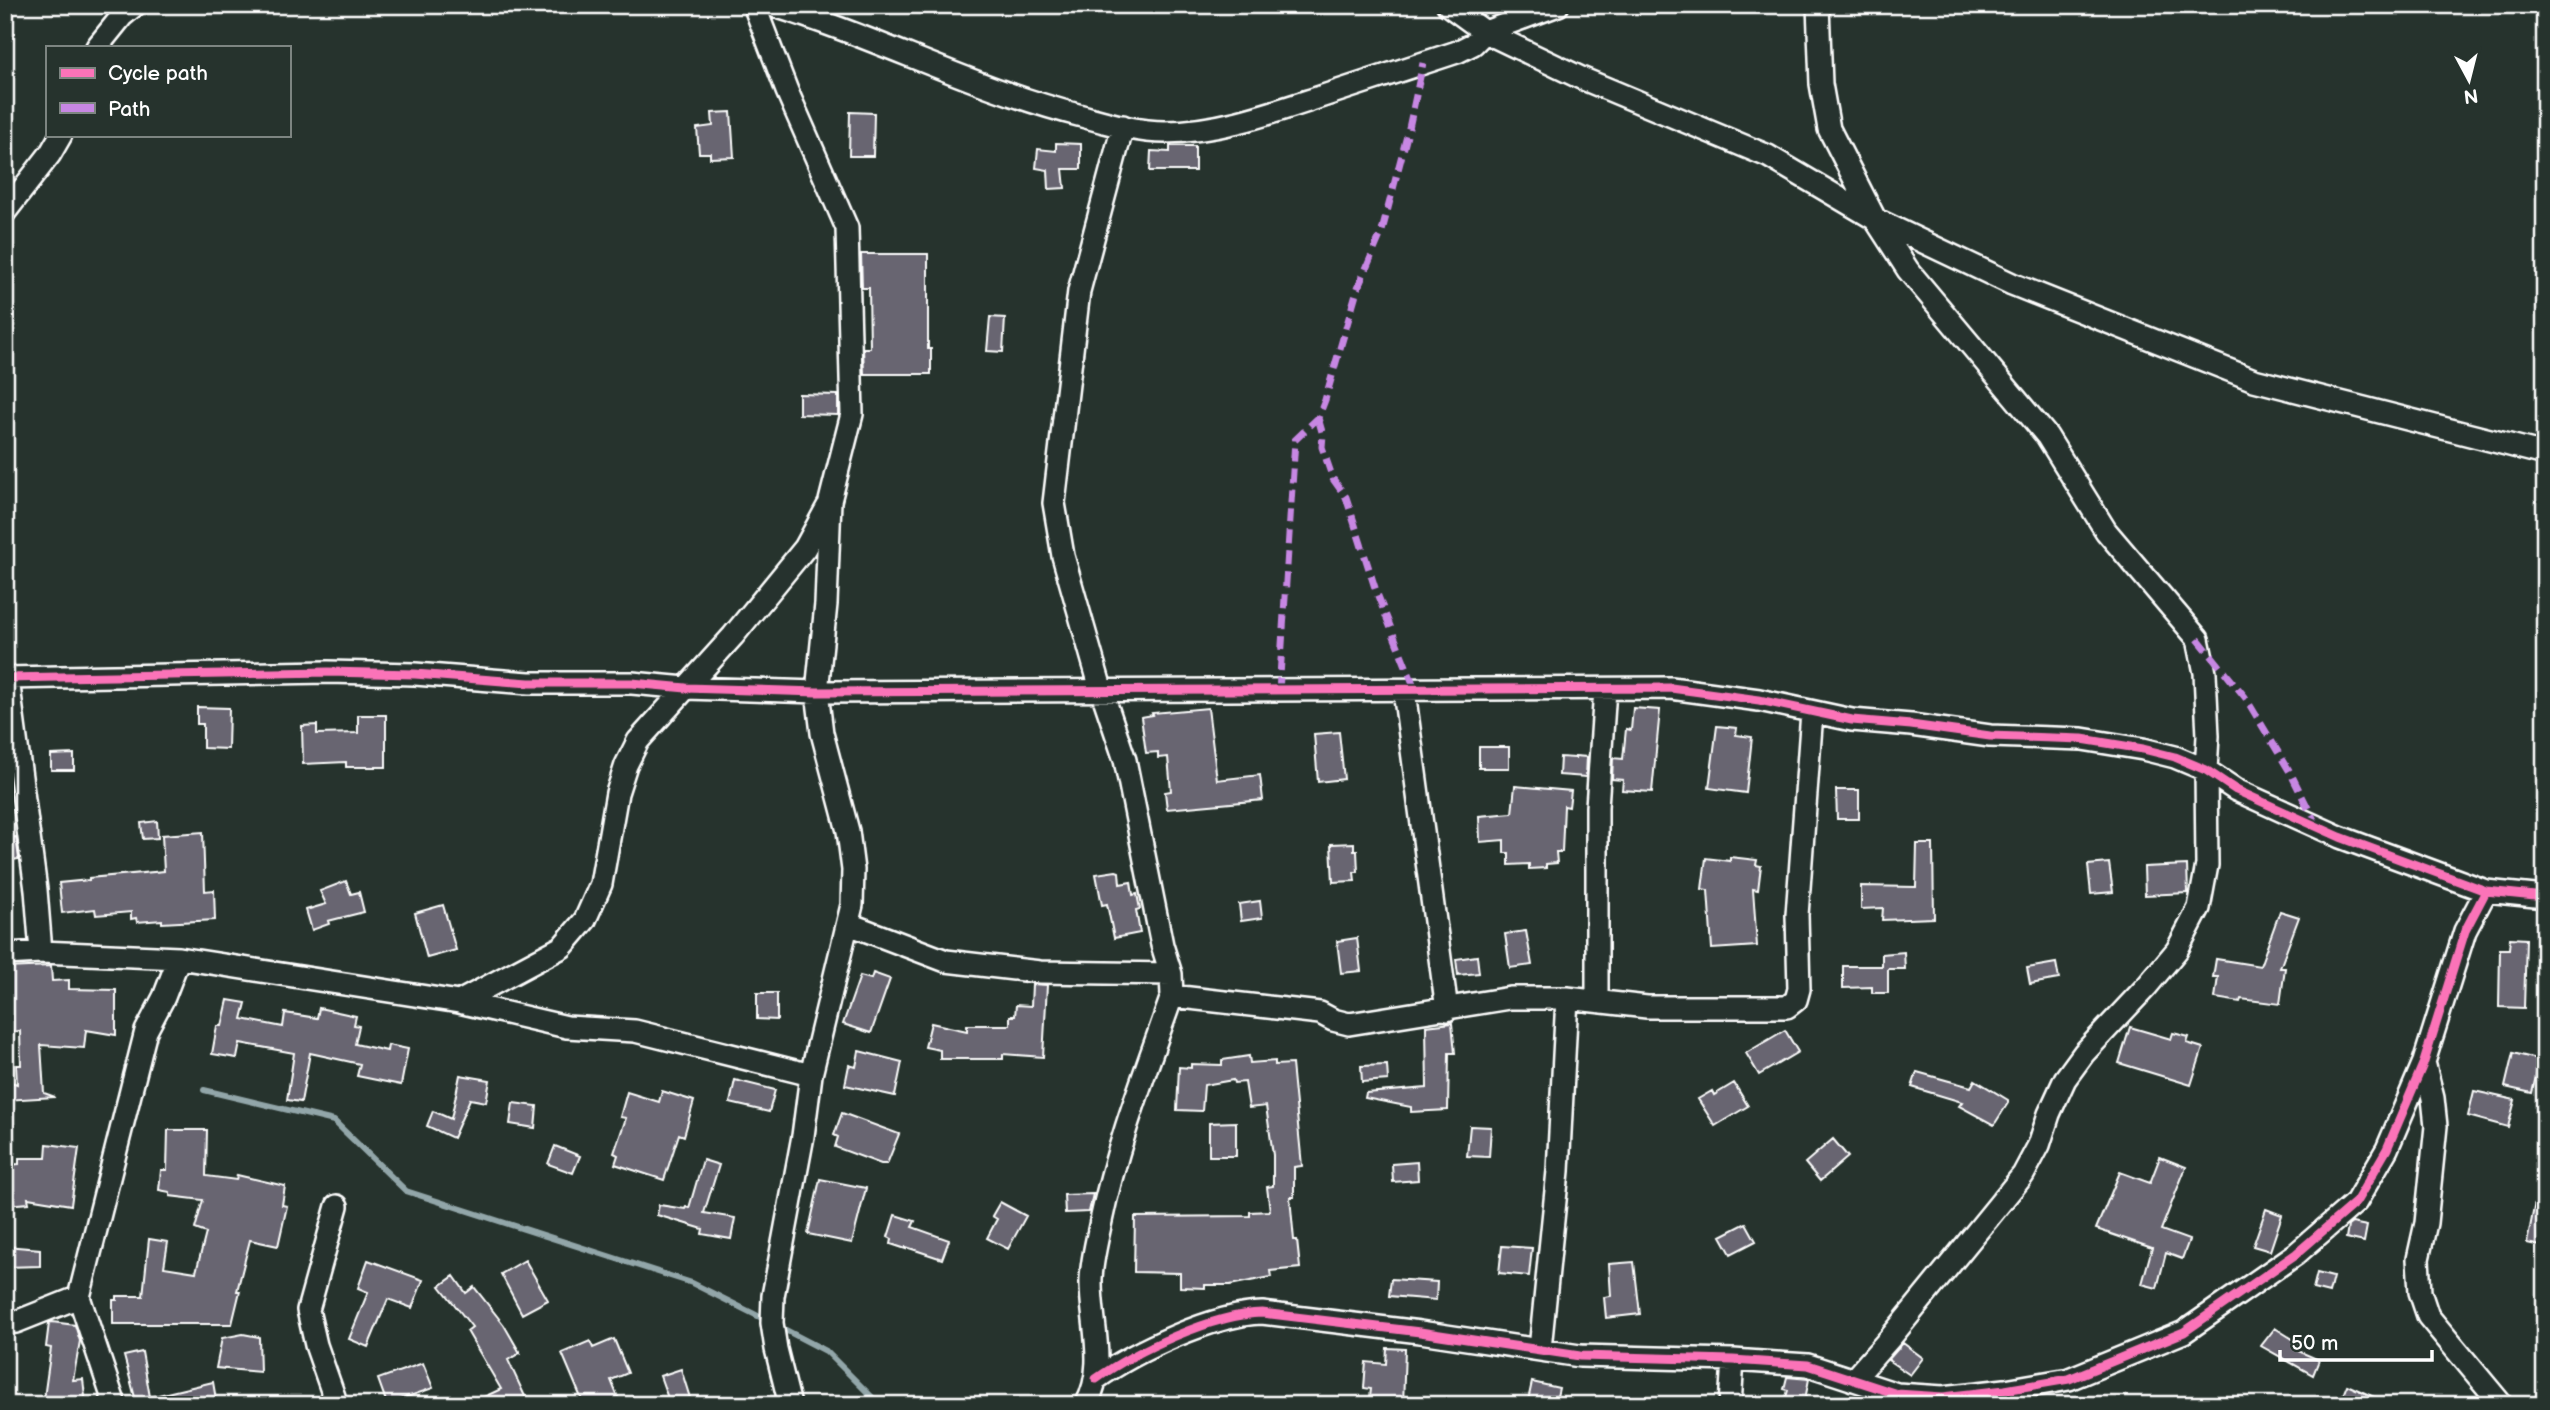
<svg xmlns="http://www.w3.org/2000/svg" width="2550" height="1410" font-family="'Balsamiq Sans',sans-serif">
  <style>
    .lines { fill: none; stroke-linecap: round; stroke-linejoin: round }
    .stream { stroke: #92a6a9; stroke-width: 6 }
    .building { fill: #676571; stroke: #fff; stroke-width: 2 }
    .minor-casing { stroke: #fff; stroke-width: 26 }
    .minor { stroke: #26332d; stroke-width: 21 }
    .quiet { stroke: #c787e3; stroke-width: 7; stroke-dasharray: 14 7; stroke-linecap: butt }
    .cycleway-casing { stroke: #26332d; stroke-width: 13 }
    .cycleway { stroke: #fb73b8; stroke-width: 9 }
  </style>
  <rect width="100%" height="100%" fill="#26332d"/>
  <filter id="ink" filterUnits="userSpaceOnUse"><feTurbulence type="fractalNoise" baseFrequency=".0143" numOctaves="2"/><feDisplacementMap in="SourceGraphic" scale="14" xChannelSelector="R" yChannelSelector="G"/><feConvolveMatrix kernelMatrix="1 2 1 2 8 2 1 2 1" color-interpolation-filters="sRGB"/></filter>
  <g filter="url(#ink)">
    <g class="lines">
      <path class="stream" d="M 204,1090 L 334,1121 L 406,1191 L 692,1283 L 766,1320
        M 776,1325 L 826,1351 L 880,1405"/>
    </g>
    <path class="building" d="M 731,112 L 734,157 L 710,158 L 710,153 L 699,153 L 697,128 L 713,126 L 712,113 Z
      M 850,112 L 874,113 L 873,156 L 849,156 Z
      M 1056,143 L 1081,144 L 1081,169 L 1063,169 L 1065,188 L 1049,189 L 1048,170 L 1036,168 L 1038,149 L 1056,151 Z
      M 1170,146 L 1195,146 L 1195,171 L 1150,171 L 1151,151 L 1170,152 Z
      M 861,254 L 928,254 L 928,349 L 931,349 L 931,374 L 864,374 L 863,348 L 870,348 L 869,288 L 862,288 Z
      M 990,317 L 1005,318 L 1003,352 L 987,351 Z
      M 799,394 L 838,395 L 838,415 L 799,414 Z
      M 197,707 L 229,708 L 228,749 L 203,748 L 203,724 L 197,724 Z
      M 1208,708 L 1217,780 L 1260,775 L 1263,800 L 1167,809 L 1165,792 L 1171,791 L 1168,757 L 1158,758 L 1158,752 L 1146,753 L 1141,717 L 1153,715 L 1152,713 Z
      M 1633,708 L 1660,710 L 1652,792 L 1622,790 L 1623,780 L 1612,779 L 1613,758 L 1623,759 L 1626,729 L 1631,730 Z
      M 358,715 L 386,715 L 386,767 L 346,767 L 346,762 L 303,764 L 302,726 L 317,725 L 317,734 L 358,733 Z
      M 1717,726 L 1737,728 L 1736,735 L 1752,737 L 1746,793 L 1709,788 Z
      M 1339,732 L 1344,779 L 1318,782 L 1314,734 Z
      M 1479,747 L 1509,747 L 1509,768 L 1479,768 Z
      M 74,754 L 74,770 L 51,770 L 51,755 Z
      M 1575,756 L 1587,757 L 1586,777 L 1559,775 L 1560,757 L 1575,758 Z
      M 1515,786 L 1571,791 L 1569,807 L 1564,806 L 1562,852 L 1556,852 L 1557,863 L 1546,864 L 1546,868 L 1529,869 L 1529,864 L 1509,865 L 1509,853 L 1504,853 L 1504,840 L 1480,842 L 1479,816 L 1512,813 Z
      M 1836,790 L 1859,790 L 1859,819 L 1837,819 Z
      M 157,821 L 158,838 L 143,839 L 141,823 Z
      M 203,832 L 205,891 L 214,890 L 215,920 L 162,923 L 162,920 L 137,922 L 136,918 L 131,919 L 131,912 L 96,915 L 95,909 L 62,913 L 59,883 L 89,880 L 89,878 L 164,871 L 162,835 Z
      M 16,837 L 19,859 L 5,861 L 5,839 Z
      M 1354,843 L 1354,851 L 1357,851 L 1358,872 L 1354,872 L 1355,881 L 1333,882 L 1331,844 Z
      M 1917,844 L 1933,844 L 1934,918 L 1882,920 L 1883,908 L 1861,909 L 1861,886 L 1916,887 Z
      M 1730,857 L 1757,860 L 1756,865 L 1761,866 L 1758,890 L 1753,889 L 1757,946 L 1712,949 L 1708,890 L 1702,889 L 1706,858 L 1730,861 Z
      M 2109,863 L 2113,892 L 2091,894 L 2088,865 Z
      M 2187,865 L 2188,893 L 2145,895 L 2144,867 Z
      M 1116,871 L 1119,872 L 1120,884 L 1131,882 L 1133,895 L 1137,894 L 1140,909 L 1136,910 L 1140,933 L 1114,938 L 1107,904 L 1102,905 L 1096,874 Z
      M 346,881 L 351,894 L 359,892 L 364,912 L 328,921 L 329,924 L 312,930 L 306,910 L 326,904 L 320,891 Z
      M 1260,901 L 1262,918 L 1241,921 L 1239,904 Z
      M 443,905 L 456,950 L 427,958 L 415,913 Z
      M 2280,911 L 2299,917 L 2280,968 L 2285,968 L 2280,1004 L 2241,999 L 2240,1002 L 2215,998 L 2218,977 L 2213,977 L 2216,959 L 2260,966 Z
      M 1526,931 L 1532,965 L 1510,968 L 1505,934 Z
      M 1357,938 L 1361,971 L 1341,973 L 1337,941 Z
      M 2510,938 L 2526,939 L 2524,1008 L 2499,1007 L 2500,949 L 2509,949 Z
      M 1904,952 L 1905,969 L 1888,969 L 1888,993 L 1872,993 L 1872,987 L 1843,988 L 1843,966 L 1882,966 L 1882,954 Z
      M 1477,956 L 1479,973 L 1458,975 L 1456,959 Z
      M 2056,963 L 2059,979 L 2030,984 L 2027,968 Z
      M 51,966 L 52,981 L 69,980 L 69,989 L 116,990 L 116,1035 L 86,1030 L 84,1048 L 41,1045 L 44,1093 L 55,1097 L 5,1100 L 5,1080 L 17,1084 L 16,1065 L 21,1065 L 20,1031 L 5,1032 L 5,968 Z
      M 873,973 L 890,979 L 871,1033 L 843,1024 L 860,976 L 871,979 Z
      M 1032,984 L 1047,985 L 1043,1057 L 1003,1054 L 1003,1059 L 940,1059 L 940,1050 L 925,1047 L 931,1023 L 967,1031 L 967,1025 L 1010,1025 L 1010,1016 L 1015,1016 L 1016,1005 L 1031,1006 Z
      M 757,993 L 777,993 L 777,1020 L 757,1019 Z
      M 228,1000 L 246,1003 L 242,1019 L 283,1027 L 285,1013 L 317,1018 L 319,1008 L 356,1016 L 354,1025 L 359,1026 L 355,1044 L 387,1051 L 388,1045 L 408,1049 L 401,1085 L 357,1076 L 360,1064 L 310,1053 L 301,1102 L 287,1100 L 294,1053 L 240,1043 L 237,1058 L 212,1054 L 217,1026 L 222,1026 Z
      M 1452,1023 L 1455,1053 L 1449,1053 L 1448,1110 L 1411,1112 L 1411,1107 L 1365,1098 L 1366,1093 L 1427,1088 L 1426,1026 Z
      M 2130,1027 L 2171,1039 L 2173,1033 L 2189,1037 L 2187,1043 L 2203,1048 L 2191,1085 L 2119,1063 Z
      M 1785,1030 L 1798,1052 L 1759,1075 L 1746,1053 Z
      M 859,1051 L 902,1062 L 895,1096 L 845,1085 L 849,1065 L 856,1067 Z
      M 2513,1053 L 2540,1060 L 2532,1093 L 2505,1087 Z
      M 1249,1056 L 1250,1063 L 1275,1061 L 1275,1065 L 1292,1064 L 1302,1166 L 1294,1167 L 1294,1197 L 1290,1197 L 1294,1240 L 1297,1240 L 1300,1268 L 1270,1271 L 1271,1277 L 1230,1285 L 1205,1285 L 1205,1288 L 1180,1287 L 1180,1273 L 1134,1272 L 1135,1217 L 1250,1216 L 1250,1212 L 1270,1211 L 1267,1187 L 1273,1186 L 1273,1155 L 1266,1106 L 1249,1108 L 1245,1082 L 1234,1083 L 1233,1080 L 1204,1085 L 1202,1111 L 1177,1110 L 1179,1067 L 1191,1068 L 1191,1064 L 1222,1065 L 1222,1060 Z
      M 1387,1065 L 1388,1080 L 1362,1082 L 1361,1066 Z
      M 1917,1072 L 1971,1087 L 1975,1080 L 2008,1100 L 2008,1103 L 1994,1125 L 1959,1106 L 1962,1102 L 1912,1087 Z
      M 460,1075 L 490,1080 L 486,1102 L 470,1099 L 453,1138 L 427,1126 L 433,1111 L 451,1119 Z
      M 735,1080 L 775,1090 L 769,1112 L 730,1103 Z
      M 1734,1083 L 1748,1106 L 1715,1126 L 1698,1099 L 1712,1091 L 1714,1095 Z
      M 662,1091 L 694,1101 L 684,1136 L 679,1134 L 664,1180 L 615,1164 L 618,1155 L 614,1153 L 626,1118 L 620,1117 L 627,1092 L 659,1102 Z
      M 2474,1091 L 2515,1100 L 2508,1127 L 2468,1116 Z
      M 513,1103 L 537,1106 L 535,1128 L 510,1124 Z
      M 842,1113 L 899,1134 L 887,1164 L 881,1164 L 835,1147 L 838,1137 L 834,1135 Z
      M 1236,1122 L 1236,1156 L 1209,1156 L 1209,1123 Z
      M 1470,1126 L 1491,1127 L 1489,1157 L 1467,1156 Z
      M 168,1130 L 207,1130 L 206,1176 L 236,1180 L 237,1175 L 285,1186 L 282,1205 L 287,1206 L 278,1246 L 250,1240 L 237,1291 L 240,1291 L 232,1324 L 113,1324 L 113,1300 L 117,1300 L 117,1296 L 143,1296 L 149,1239 L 168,1242 L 164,1267 L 196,1272 L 206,1233 L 195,1229 L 203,1200 L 170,1196 L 170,1192 L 159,1190 L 161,1170 L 167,1170 Z
      M 1833,1139 L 1848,1157 L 1820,1181 L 1805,1163 Z
      M 47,1144 L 79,1148 L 71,1205 L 28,1198 L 29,1203 L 5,1205 L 5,1165 L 19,1164 L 19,1158 L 46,1158 Z
      M 555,1146 L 580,1156 L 573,1173 L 548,1164 Z
      M 2160,1157 L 2186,1167 L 2161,1230 L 2189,1240 L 2182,1259 L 2166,1253 L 2157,1288 L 2142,1284 L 2152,1248 L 2096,1229 L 2120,1172 L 2150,1183 Z
      M 703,1160 L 719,1165 L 704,1213 L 735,1218 L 731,1239 L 702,1234 L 703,1229 L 657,1215 L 659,1205 L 685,1209 L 686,1207 L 689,1208 Z
      M 1417,1162 L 1418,1180 L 1393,1182 L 1392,1164 Z
      M 820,1179 L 866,1188 L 852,1243 L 808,1234 Z
      M 2537,1192 L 2545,1193 L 2545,1247 L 2527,1243 Z
      M 1093,1194 L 1089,1212 L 1065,1213 L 1064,1195 Z
      M 1000,1202 L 1026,1216 L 1008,1249 L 987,1238 L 997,1219 L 992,1216 Z
      M 2266,1209 L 2282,1215 L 2270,1251 L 2253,1246 Z
      M 895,1215 L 915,1221 L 912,1227 L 949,1240 L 942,1259 L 906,1247 L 906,1249 L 891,1244 L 892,1239 L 888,1237 Z
      M 1746,1223 L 1756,1241 L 1731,1254 L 1721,1236 Z
      M 2352,1223 L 2367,1226 L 2364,1242 L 2346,1238 L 2348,1226 Z
      M 5,1246 L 40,1249 L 40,1266 L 5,1267 Z
      M 1502,1246 L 1532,1248 L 1529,1276 L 1499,1273 Z
      M 368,1260 L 423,1280 L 412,1308 L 388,1299 L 368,1347 L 349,1339 L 368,1292 L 358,1288 Z
      M 525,1260 L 548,1300 L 522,1314 L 501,1274 Z
      M 1634,1262 L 1640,1314 L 1606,1318 L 1604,1297 L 1611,1296 L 1609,1264 Z
      M 2317,1273 L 2333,1277 L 2329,1293 L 2313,1289 Z
      M 454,1276 L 466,1293 L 474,1287 L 504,1325 L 520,1353 L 508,1360 L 529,1405 L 467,1405 L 501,1389 L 467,1331 L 472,1327 L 440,1286 Z
      M 1391,1279 L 1437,1282 L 1436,1300 L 1389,1296 Z
      M 52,1322 L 75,1325 L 80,1341 L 73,1380 L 83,1379 L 86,1405 L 43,1405 L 51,1348 L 46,1347 L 49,1323 Z
      M 2275,1328 L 2299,1343 L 2296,1350 L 2319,1360 L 2313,1375 L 2261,1346 Z
      M 243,1334 L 259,1337 L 260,1372 L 216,1368 L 222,1338 Z
      M 614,1339 L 628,1373 L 611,1380 L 621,1405 L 584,1405 L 562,1353 L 590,1341 L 593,1348 Z
      M 1903,1343 L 1923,1358 L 1910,1375 L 1888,1360 Z
      M 1387,1348 L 1405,1349 L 1403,1405 L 1369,1405 L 1371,1389 L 1364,1388 L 1366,1362 L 1386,1364 Z
      M 142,1352 L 150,1397 L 213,1382 L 217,1405 L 137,1405 L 124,1356 Z
      M 423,1363 L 433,1388 L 387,1404 L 378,1379 Z
      M 681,1369 L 690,1398 L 670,1404 L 660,1376 Z
      M 1787,1377 L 1809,1379 L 1804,1405 L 1784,1405 L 1788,1390 L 1784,1389 Z
      M 1532,1382 L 1559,1388 L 1555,1405 L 1527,1405 Z
      M 2347,1385 L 2392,1405 L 2339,1405 Z"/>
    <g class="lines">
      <g class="minor-casing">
        <path id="minor" d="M 754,5 L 787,91 L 847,228 L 852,414 L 830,501 L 826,604 L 817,692 L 822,733 L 848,831 L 853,870 L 852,905 L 811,1075 L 803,1136 L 773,1296 L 772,1323 L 776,1349 L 790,1405
          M 771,5 C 877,37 975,89 1082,116 C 1108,123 1137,132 1165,132 C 1218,132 1271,113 1320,97 C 1366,82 1411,67 1457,52 L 1473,44 L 1485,32 L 1558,5
          M 1448,5 L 1485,32 L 1581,78 L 1768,156 L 1875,219 L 2012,284 L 2254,380 L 2545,454
          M 1818,5 L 1821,84 L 1829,129 L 1875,219 L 1908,270 L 2047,436 L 2106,531 L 2198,639 L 2205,673 L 2208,736 L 2206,770 L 2207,865 L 2199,908 L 2177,950 L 2147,986 L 2084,1053 L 2065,1079 L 2049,1114 L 2039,1145 L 2023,1175 L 1891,1337 L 1853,1380
          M 97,47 L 122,16 L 135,5
          M 5,212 L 50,154 L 61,135
          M 5,678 L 328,672 L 415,674 L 529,683 L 632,683 L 686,688 L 817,692 L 1671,688 L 1759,700 L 1852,720 L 1911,725 L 1990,736 L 2082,739 L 2143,749 L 2175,757 L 2206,770 L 2236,790 L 2340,837 L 2486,891 L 2545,897
          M 8,679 L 36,890 L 41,952
          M 1404,691 L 1447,1010
          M 849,924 L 946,961 L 1040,972 L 1171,974
          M 5,954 L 41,952 L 179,958 L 459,1002 L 567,1027 L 635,1031 L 811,1075
          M 1172,996 L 1320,1013 L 1333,1020 L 1349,1024 L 1510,998 L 1567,998 L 1647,1007 L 1787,1007 L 1796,1000 L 1799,989 L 1797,915 L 1812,712
          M 1597,1001 L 1597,807 L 1605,689
          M 459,1002 L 562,947 L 585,920 L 601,884 L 617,793 L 626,765 L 638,741 L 733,636 L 805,548 L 828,506
          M 2424,1062 L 2433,1098 L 2436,1126 L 2426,1223 L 2418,1259 L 2420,1292 L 2428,1316 L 2502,1405
          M 337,1206 L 308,1310 L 316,1345 L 337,1405
          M 5,1323 L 16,1322 L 79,1297
          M 1540,1349 L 1558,1171 L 1567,998
          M 1096,1379 C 1135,1351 1214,1314 1262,1313 L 1420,1332 L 1580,1356 L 1733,1360 L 1808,1365 L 1897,1394 L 1943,1397 L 2005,1390 L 2069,1379 L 2184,1332 L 2296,1254 L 2356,1202 L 2387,1149 L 2424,1062 L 2465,931 L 2486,891
          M 115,1405 L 79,1297 L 146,1031 L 164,997 L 179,958
          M 1086,1405 C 1108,1365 1090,1321 1091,1279 C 1092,1259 1097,1240 1101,1221 C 1117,1144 1146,1070 1172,996 L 1171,974 L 1162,945 L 1125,760 L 1101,689 L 1063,556 L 1054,503 L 1079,291 L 1123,126
          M 1730,1405 L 1733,1360"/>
      </g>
      <use href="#minor" class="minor"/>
      <path class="quiet" d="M 1318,418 L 1323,435 L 1322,447 L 1333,479 L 1346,497 L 1376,591 L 1416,691
        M 2198,639 L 2245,697 L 2290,772 L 2317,826
        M 1279,692 L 1295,440 L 1318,418 L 1325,400 L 1357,290 L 1382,231 L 1409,128 L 1423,63"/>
      <g class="cycleway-casing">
        <path id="cycleway" d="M 5,678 L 328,672 L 415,674 L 529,683 L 632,683 L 686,688 L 817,692 L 1671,688 L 1759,700 L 1852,720 L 1911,725 L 1990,736 L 2082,739 L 2143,749 L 2175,757 L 2206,770 L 2236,790 L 2340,837 L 2486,891 L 2545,897
          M 1096,1379 C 1135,1351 1214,1314 1262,1313 L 1420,1332 L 1580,1356 L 1733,1360 L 1808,1365 L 1897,1394 L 1943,1397 L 2005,1390 L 2069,1379 L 2184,1332 L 2296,1254 L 2356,1202 L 2387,1149 L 2424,1062 L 2465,931 L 2486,891"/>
      </g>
      <use href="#cycleway" class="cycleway"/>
    </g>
  </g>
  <rect width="2550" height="1410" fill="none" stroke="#26332d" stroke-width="28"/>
  <rect x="14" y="14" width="2522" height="1382" fill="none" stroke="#fff" stroke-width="2.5" filter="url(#ink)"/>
  <rect x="46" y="46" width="245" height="91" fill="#26332d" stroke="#7d8581" stroke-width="2"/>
  <rect x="60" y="68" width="35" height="10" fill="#fb73b8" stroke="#7d8581" stroke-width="2"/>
  <text x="108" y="80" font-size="21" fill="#ffffff">Cycle path</text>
  <rect x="60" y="103" width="35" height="10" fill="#c787e3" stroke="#7d8581" stroke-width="2"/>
  <text x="108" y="116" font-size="21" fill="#ffffff">Path</text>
  <g transform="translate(2469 80) rotate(173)" stroke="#26332d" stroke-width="5" paint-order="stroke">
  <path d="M0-5L12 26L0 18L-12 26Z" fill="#ffffff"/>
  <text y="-10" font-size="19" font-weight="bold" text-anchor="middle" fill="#ffffff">N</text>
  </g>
  <path d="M2280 1350v10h152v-10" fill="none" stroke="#ffffff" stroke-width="3.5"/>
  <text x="2291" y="1350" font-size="21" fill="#ffffff" stroke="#26332d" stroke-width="5" paint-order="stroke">50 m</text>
</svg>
